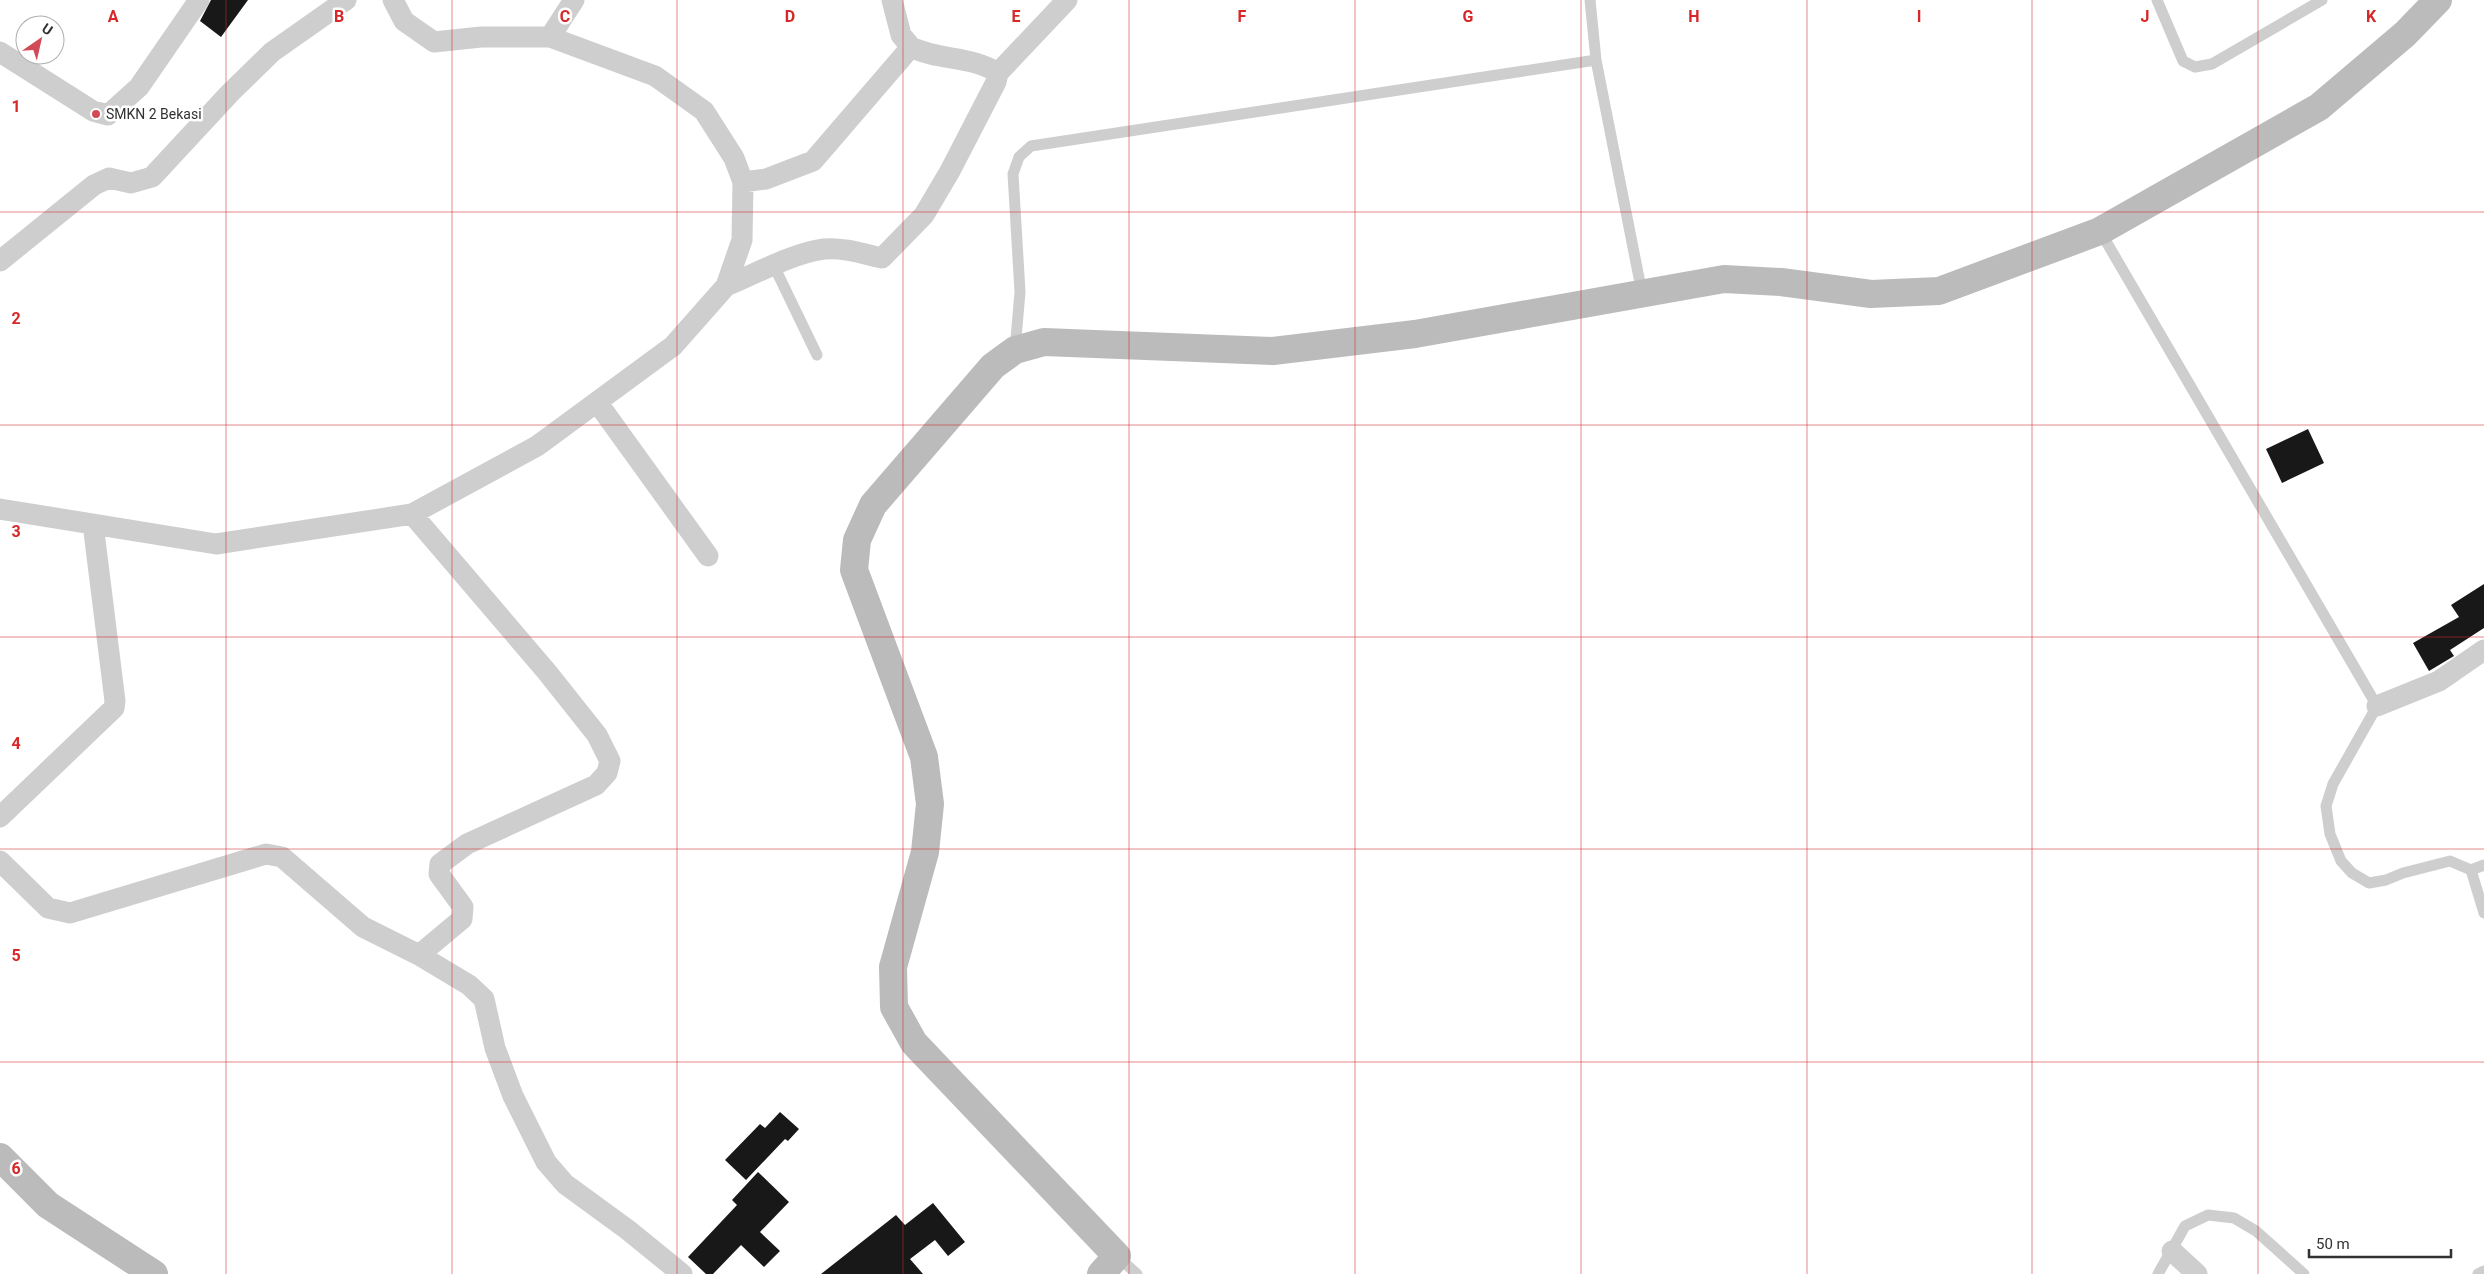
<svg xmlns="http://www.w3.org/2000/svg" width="2484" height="1274" font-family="Roboto,sans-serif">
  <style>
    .building { fill: #181818 }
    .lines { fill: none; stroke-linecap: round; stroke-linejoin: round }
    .lane { stroke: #cecece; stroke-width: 11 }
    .street { stroke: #cecece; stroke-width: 21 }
    .secondary { stroke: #bbb; stroke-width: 28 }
    .grid { fill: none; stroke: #d62828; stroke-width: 1; stroke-opacity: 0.55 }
    .poi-dot { fill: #d14a58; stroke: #fff; stroke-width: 2 }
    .labels { text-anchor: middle; stroke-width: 5; stroke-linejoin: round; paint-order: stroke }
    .poi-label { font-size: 14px; fill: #313131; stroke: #fff; text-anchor: start }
    .grid-label { font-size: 16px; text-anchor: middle; font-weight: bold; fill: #d62828; stroke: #fff; stroke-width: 5; stroke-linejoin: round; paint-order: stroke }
  </style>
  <rect width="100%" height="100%" fill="#fff"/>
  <path class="building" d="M 211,0 L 248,0 L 221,37 L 200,21 Z
    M 2308,429 L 2324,463 L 2282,483 L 2266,449 Z
    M 2484,584 L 2484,628 L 2450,650 L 2454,656 L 2429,671 L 2413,643 L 2459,617 L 2451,605 Z
    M 780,1112 L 799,1129 L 788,1141 L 785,1139 L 746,1180 L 725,1160 L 760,1124 L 765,1128 Z
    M 758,1172 L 789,1202 L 760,1232 L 780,1251 L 764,1267 L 741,1245 L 713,1274 L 706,1274 L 688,1257 L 737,1205 L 732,1200 Z
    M 933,1203 L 965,1242 L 948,1256 L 935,1240 L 910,1259 L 923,1274 L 821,1274 L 896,1215 L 905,1225 Z"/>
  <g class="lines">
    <path class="lane" d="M 2157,0 L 2183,61 L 2195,67 L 2212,64 L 2322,0
      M 1596,60 L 1642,293
      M 2100,231 L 2377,706 L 2333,784 L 2326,806 L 2330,834 L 2341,861 L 2352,873 L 2369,883 L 2386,880 L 2403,873 L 2450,861 L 2471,870 L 2484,913
      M 774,266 L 817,355
      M 1015,350 L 1020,292 L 1013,174 L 1019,157 L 1031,146 L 1596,60 L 1590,0
      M 2471,870 L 2484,865
      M 1117,1256 L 1137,1274
      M 2158,1274 L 2185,1226 L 2208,1215 L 2234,1218 L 2256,1231 L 2304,1274
      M 2478,1274 L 2484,1271"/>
    <path class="street" d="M 892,0 L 901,35 L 911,47
      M 550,37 L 574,0
      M 0,52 L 93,111 L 108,115 L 139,87 L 199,0
      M 743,182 L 766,179 L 813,161 L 911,47 C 939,61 970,55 998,73
      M 0,261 L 94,185 L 109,178 L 131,183 L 152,177 L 230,93 L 272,52 L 346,0
      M 726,286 C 755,274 793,253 824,249 C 843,247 864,254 882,258 L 924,215 L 950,171 L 996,82 L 998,73 L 1067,0
      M 597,402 L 708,556
      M 0,509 L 216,544 L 412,514 L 537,446 L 673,346 L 726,286 L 742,240 L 743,182 L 734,158 L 704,111 L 655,76 L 550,37 L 481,37 L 434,42 L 404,21 L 393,0
      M 412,514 L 547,672 L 597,735 L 610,761 L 607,773 L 596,785 L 467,844 L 440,864 L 439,874 L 463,907 L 462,919 L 419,955
      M 2377,706 L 2439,681 L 2484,650
      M 0,817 L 114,708 L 115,701 L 93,524
      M 0,861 L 48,908 L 70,913 L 266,854 L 282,857 L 363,927 L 419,955 L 469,985 L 484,999 L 495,1048 L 513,1096 L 546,1162 L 565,1184 L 628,1230 L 682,1274
      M 2172,1251 L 2197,1274"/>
    <path class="secondary" d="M 0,1157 L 48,1205 L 154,1274
      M 1101,1274 L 1117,1256 L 914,1043 L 894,1007 L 893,967 L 925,852 L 930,804 L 924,757 L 854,570 L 857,540 L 873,505 L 993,366 L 1015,350 L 1044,342 L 1273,351 L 1415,334 L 1724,279 L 1781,282 L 1871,294 L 1939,291 L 2100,231 L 2319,107 L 2405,34 L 2438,0"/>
  </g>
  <path class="grid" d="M 226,0 L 226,1274M 452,0 L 452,1274M 677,0 L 677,1274M 903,0 L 903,1274M 1129,0 L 1129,1274M 1355,0 L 1355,1274M 1581,0 L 1581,1274M 1807,0 L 1807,1274M 2032,0 L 2032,1274M 2258,0 L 2258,1274M 0,212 L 2484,212M 0,425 L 2484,425M 0,637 L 2484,637M 0,849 L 2484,849M 0,1062 L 2484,1062"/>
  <circle class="poi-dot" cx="96" cy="114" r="5"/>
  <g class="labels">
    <g class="poi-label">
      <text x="106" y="119">SMKN 2 Bekasi</text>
    </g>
  </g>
  <g class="grid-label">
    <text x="113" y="22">A</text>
    <text x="339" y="22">B</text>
    <text x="565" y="22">C</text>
    <text x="790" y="22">D</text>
    <text x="1016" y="22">E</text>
    <text x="1242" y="22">F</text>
    <text x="1468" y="22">G</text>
    <text x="1694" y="22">H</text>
    <text x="1919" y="22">I</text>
    <text x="2145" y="22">J</text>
    <text x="2371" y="22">K</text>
    <text x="16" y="112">1</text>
    <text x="16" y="324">2</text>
    <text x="16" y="537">3</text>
    <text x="16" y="749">4</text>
    <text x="16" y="961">5</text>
    <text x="16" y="1174">6</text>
  </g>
  <g transform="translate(40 40) rotate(34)"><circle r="24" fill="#ffffff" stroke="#adadad"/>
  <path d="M0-4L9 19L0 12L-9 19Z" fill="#d14a58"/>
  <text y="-8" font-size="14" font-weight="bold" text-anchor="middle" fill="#313131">U</text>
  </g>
  <path d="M2309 1249v8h142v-8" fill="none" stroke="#313131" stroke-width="2.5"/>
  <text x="2316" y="1249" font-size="15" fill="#313131" stroke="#ffffff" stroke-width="4" paint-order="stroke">50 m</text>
</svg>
